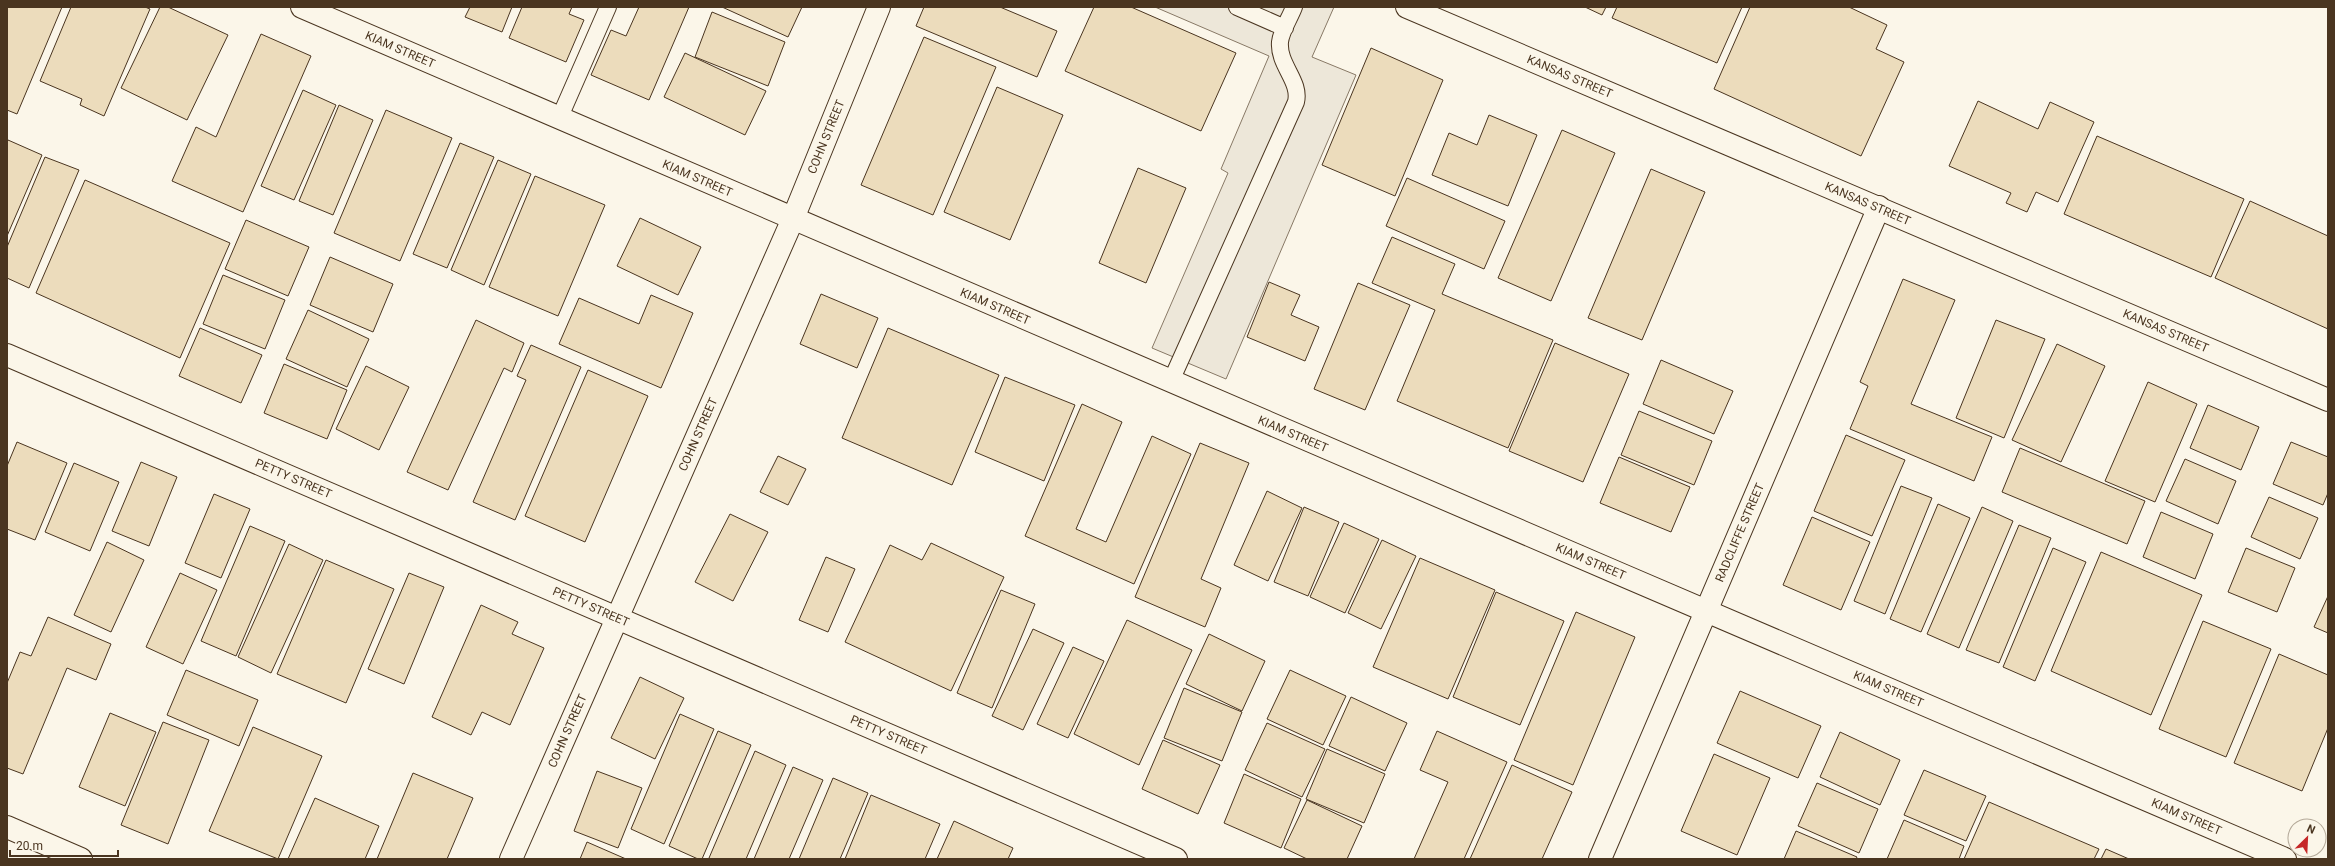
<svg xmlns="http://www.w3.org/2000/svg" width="2335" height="866" font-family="Roboto,sans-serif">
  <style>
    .parking { fill: #ede7d9; stroke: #887966 }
    .building { fill: #ecdcbc; stroke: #4a3520 }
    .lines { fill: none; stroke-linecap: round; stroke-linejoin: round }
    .lane-casing { stroke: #4a3520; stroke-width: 18 }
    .street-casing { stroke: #4a3520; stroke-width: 24 }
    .secondary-casing { stroke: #4a3520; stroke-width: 24 }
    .lane { stroke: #fbf6e9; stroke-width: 16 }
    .street { stroke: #fbf6e9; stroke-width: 22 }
    .secondary { stroke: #fbf6e9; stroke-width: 22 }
    .labels { text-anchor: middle; stroke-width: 3; stroke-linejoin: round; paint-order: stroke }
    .street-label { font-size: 12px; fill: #4a3520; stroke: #fbf6e9 }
  </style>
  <rect width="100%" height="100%" fill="#fbf6e9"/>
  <path class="parking" d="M 1155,7 L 1334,7 L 1312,57 L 1356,75 L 1226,379 L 1152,348 L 1228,173 L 1221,169 L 1269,56 Z"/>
  <path class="building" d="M 7,7 L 62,7 L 17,114 L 7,110 Z
    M 71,7 L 145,7 L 150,9 L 104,116 L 80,105 L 82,99 L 40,81 Z
    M 160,7 L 168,7 L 228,35 L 187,120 L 121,88 Z
    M 470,7 L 512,7 L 502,32 L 465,17 Z
    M 522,7 L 572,7 L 569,14 L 584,20 L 566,62 L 509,38 Z
    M 639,7 L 689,7 L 649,100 L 591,75 L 611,30 L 626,36 Z
    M 722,7 L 802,7 L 788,37 Z
    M 924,7 L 1000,7 L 1057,31 L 1037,77 L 916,26 Z
    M 1094,7 L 1131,7 L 1236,53 L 1201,131 L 1065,71 Z
    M 1585,7 L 1606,7 L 1602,15 Z
    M 1617,7 L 1742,7 L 1717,63 L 1612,18 Z
    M 1750,7 L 1849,7 L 1887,25 L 1876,49 L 1904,62 L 1861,156 L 1714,89 Z
    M 712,12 L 785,42 L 768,86 L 695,57 Z
    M 261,34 L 311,56 L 243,212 L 172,181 L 196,127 L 216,137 Z
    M 924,37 L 996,67 L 933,215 L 861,185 Z
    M 1371,48 L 1443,80 L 1395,196 L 1322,165 Z
    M 685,53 L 766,91 L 745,135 L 664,97 Z
    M 997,87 L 1063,115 L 1010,240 L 944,212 Z
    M 303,90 L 336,105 L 294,200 L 261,186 Z
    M 1978,101 L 2038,129 L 2050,102 L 2094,122 L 2058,202 L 2036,192 L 2027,212 L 2006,203 L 2011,193 L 1949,166 Z
    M 339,105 L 373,120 L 333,215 L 299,201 Z
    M 386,110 L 452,138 L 400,261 L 334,233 Z
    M 1489,115 L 1537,135 L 1508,206 L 1432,175 L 1449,133 L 1477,145 Z
    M 1562,130 L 1615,153 L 1551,301 L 1498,278 Z
    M 2097,136 L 2244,199 L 2211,277 L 2064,214 Z
    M 8,140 L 42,155 L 7,236 L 7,143 Z
    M 460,143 L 494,157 L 447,268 L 413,254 Z
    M 45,157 L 79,170 L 29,288 L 7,278 L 7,247 Z
    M 498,160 L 531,174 L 484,285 L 451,270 Z
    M 1138,168 L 1186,188 L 1146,283 L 1099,263 Z
    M 1651,169 L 1705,192 L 1642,340 L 1588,318 Z
    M 535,176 L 605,205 L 558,316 L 489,287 Z
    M 1407,178 L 1505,221 L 1484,269 L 1386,226 Z
    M 85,180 L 230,243 L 180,358 L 36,293 Z
    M 2250,201 L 2328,236 L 2328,329 L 2215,278 Z
    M 640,218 L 701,247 L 678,295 L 617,266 Z
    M 246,220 L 309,247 L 288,296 L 225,269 Z
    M 1392,237 L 1455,264 L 1442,294 L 1553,340 L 1508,448 L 1397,401 L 1435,310 L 1372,283 Z
    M 330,257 L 393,284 L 373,332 L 310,305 Z
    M 223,275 L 285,300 L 265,349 L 203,324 Z
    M 1903,279 L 1955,300 L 1911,404 L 1992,437 L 1974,481 L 1850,429 L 1868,386 L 1860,382 Z
    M 1269,282 L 1300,295 L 1291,315 L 1319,327 L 1305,361 L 1247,337 Z
    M 1358,283 L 1410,305 L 1365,410 L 1314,389 Z
    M 821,294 L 878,318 L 857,368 L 800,344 Z
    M 651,295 L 693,313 L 661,388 L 559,344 L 579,298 L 639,324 Z
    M 308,310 L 369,339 L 347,387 L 286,359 Z
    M 476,320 L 524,343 L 512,372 L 504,368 L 448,490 L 407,472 Z
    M 1996,320 L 2045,339 L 2004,438 L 1956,418 Z
    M 200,328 L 262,355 L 241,403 L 179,376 Z
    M 888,328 L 999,375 L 952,485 L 842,438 Z
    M 1555,343 L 1629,374 L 1583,482 L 1509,451 Z
    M 2057,344 L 2105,366 L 2061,462 L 2012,440 Z
    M 531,345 L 581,367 L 515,520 L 473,502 L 526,380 L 517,376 Z
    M 1661,360 L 1733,391 L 1714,434 L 1643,404 Z
    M 284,364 L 347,390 L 327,439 L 264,413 Z
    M 366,366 L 409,387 L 379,450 L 336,429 Z
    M 588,370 L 648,396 L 585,542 L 525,516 Z
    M 1005,377 L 1075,405 L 1044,481 L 975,452 Z
    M 2148,382 L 2197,404 L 2155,502 L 2105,481 Z
    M 1082,404 L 1122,422 L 1076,529 L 1106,542 L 1152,436 L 1191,454 L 1134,584 L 1025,536 Z
    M 2208,405 L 2259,427 L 2241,470 L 2190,448 Z
    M 1639,411 L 1712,441 L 1694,485 L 1621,455 Z
    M 1846,435 L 1905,460 L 1872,536 L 1814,511 Z
    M 17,442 L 67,463 L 35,540 L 7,529 L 7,466 Z
    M 2291,442 L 2328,457 L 2328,493 L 2323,505 L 2273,484 Z
    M 1200,443 L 1249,463 L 1201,579 L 1221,588 L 1205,627 L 1135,597 Z
    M 2020,448 L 2145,501 L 2127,544 L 2002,492 Z
    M 778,456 L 806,469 L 788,505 L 760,492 Z
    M 1619,457 L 1690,487 L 1671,532 L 1600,503 Z
    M 2185,459 L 2236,481 L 2218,524 L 2166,501 Z
    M 141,462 L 177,477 L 149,546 L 112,531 Z
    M 74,463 L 119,482 L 90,551 L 45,532 Z
    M 1901,486 L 1932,498 L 1885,614 L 1854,601 Z
    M 1267,491 L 1302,508 L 1268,581 L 1234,565 Z
    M 214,494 L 250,509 L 221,578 L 185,563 Z
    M 2269,497 L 2318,518 L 2300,559 L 2251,537 Z
    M 1938,504 L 1970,518 L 1921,632 L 1890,619 Z
    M 1304,507 L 1339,522 L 1308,596 L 1274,582 Z
    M 1982,507 L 2013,521 L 1959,648 L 1927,634 Z
    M 2161,512 L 2213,534 L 2195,579 L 2143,557 Z
    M 730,514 L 768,532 L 733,601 L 695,582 Z
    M 1812,517 L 1870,542 L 1841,610 L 1783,585 Z
    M 1344,523 L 1379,539 L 1345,613 L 1310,597 Z
    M 2019,525 L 2051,538 L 1999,663 L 1966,650 Z
    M 250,526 L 285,541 L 236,656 L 201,641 Z
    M 1382,540 L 1416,556 L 1381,629 L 1348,613 Z
    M 107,542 L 144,560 L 111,632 L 74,615 Z
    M 931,543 L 1004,577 L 951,691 L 845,642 L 890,545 L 922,560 Z
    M 289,544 L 323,560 L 271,673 L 238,657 Z
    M 2053,548 L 2086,562 L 2035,681 L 2003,667 Z
    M 2246,548 L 2295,568 L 2277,612 L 2228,592 Z
    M 2101,552 L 2202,595 L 2151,715 L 2051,671 Z
    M 826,557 L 855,569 L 828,632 L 799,620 Z
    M 1420,558 L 1495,590 L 1448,699 L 1373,667 Z
    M 326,560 L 394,589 L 346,703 L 277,674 Z
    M 180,573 L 217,590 L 183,664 L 146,647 Z
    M 409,573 L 444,587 L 404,684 L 368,669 Z
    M 1001,590 L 1035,604 L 992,708 L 957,693 Z
    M 1496,592 L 1564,621 L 1520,725 L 1453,697 Z
    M 2328,596 L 2328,633 L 2314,627 Z
    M 481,605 L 518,622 L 512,634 L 544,648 L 510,725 L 482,712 L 471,735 L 432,717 Z
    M 1576,612 L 1635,637 L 1573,785 L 1514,760 Z
    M 48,617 L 111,644 L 96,680 L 67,668 L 23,774 L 7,768 L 7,683 L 20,652 L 31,656 Z
    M 1127,620 L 1192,650 L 1139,765 L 1074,734 Z
    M 2203,621 L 2271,649 L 2226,757 L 2159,729 Z
    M 1033,629 L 1064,643 L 1023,730 L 992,716 Z
    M 1209,634 L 1265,661 L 1242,711 L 1186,684 Z
    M 1073,647 L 1104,661 L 1068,738 L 1037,724 Z
    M 2279,654 L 2328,675 L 2328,728 L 2302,791 L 2234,763 Z
    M 186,670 L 258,700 L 239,746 L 167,715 Z
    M 1290,670 L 1346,696 L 1323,745 L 1267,719 Z
    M 640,677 L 684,698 L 655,759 L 611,738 Z
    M 1184,688 L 1242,712 L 1222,761 L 1164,738 Z
    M 1740,691 L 1821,726 L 1798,778 L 1717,743 Z
    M 1351,697 L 1407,723 L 1385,771 L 1329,746 Z
    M 110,713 L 156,732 L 125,806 L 79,787 Z
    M 680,714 L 714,729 L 664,844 L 631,829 Z
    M 163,722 L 209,740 L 168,844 L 121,825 Z
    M 1267,723 L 1325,749 L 1302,797 L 1245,770 Z
    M 253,727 L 322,756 L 278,859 L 209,831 Z
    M 718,731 L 751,745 L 702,859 L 698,859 L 669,846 Z
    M 1437,731 L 1507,762 L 1464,859 L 1414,859 L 1448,782 L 1420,770 Z
    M 1840,732 L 1900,760 L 1880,805 L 1820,777 Z
    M 1163,740 L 1220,765 L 1198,814 L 1142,789 Z
    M 1327,749 L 1385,774 L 1364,823 L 1306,799 Z
    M 755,751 L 786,765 L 746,859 L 712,859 L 709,858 Z
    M 1714,754 L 1770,778 L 1737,855 L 1681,831 Z
    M 1512,765 L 1572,792 L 1542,859 L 1470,859 Z
    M 793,767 L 823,780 L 789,859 L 754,859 Z
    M 1924,770 L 1986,796 L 1966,841 L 1904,815 Z
    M 597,771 L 642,788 L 618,848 L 574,831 Z
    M 413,773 L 473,798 L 447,859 L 377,859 Z
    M 1244,774 L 1301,799 L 1281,848 L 1224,823 Z
    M 833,778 L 868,793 L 840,859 L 799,859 Z
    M 1817,783 L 1878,809 L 1859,853 L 1798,826 Z
    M 871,795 L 940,824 L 925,859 L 845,859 Z
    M 315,798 L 379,826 L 365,859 L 288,859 Z
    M 1307,800 L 1362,826 L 1347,859 L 1307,859 L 1284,848 Z
    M 1989,802 L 2099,849 L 2094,859 L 1964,859 Z
    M 1904,820 L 1964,846 L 1959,859 L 1887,859 Z
    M 954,821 L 1013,848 L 1008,859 L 937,859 Z
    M 1796,831 L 1857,857 L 1856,859 L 1784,859 Z
    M 587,842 L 626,859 L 580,859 Z
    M 2106,849 L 2129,859 L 2101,859 Z"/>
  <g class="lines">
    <g class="lane-casing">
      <path id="lane" d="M 1237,7 L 1285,28
        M 559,119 L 608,7
        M 1171,381 L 1296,102 C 1301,81 1278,65 1280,42 C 1281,31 1290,18 1294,7"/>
    </g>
    <g class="street-casing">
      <g id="street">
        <path id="s1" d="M 302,7 C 962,294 1624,575 2285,859"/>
        <path id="s2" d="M 7,355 L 1176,859"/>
        <path d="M 7,827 L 81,859"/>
        <path id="s3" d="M 511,859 L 792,221 L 879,7"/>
        <path id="s4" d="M 1600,859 L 1879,207"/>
      </g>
    </g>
    <g class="secondary-casing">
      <g id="secondary">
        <path id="s5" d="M 1407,7 L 2328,400"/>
      </g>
    </g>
    <use href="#lane" class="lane"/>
    <use href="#street" class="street"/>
    <use href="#secondary" class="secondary"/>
  </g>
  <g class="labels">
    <g class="street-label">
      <text dy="4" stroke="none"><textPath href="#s1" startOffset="107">KIAM STREET</textPath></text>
      <text dy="4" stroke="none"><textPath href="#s5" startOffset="177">KANSAS STREET</textPath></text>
      <text dy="4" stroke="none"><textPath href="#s3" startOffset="788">COHN STREET</textPath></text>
      <text dy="4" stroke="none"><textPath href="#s1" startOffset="431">KIAM STREET</textPath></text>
      <text dy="4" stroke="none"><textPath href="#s5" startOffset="501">KANSAS STREET</textPath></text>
      <text dy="4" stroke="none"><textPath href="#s1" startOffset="755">KIAM STREET</textPath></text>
      <text dy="4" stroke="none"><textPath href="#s5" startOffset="825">KANSAS STREET</textPath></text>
      <text dy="4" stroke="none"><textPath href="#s3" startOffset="464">COHN STREET</textPath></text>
      <text dy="4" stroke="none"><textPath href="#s1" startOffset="1079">KIAM STREET</textPath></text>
      <text dy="4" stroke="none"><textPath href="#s2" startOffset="312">PETTY STREET</textPath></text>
      <text dy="4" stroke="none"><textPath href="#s4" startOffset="355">RADCLIFFE STREET</textPath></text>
      <text dy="4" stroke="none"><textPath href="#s1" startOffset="1403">KIAM STREET</textPath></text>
      <text dy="4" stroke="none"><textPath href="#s2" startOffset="636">PETTY STREET</textPath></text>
      <text dy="4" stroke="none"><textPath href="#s1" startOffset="1727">KIAM STREET</textPath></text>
      <text dy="4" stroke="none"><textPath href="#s3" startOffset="140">COHN STREET</textPath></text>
      <text dy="4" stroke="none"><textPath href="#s2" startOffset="960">PETTY STREET</textPath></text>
      <text dy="4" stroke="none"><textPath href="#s1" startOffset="2051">KIAM STREET</textPath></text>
    </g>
  </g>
  <rect width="2335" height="866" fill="none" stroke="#4a3520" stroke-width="16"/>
  <g transform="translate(2307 838) rotate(24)"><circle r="19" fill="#fbf6e9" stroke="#b4a999"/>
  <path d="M0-3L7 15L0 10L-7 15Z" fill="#c62828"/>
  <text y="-6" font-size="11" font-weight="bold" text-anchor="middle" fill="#4a3520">N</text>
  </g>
  <path d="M10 850v6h108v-6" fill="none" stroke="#4a3520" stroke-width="2"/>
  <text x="16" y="850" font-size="12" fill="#4a3520" stroke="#fbf6e9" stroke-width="3" paint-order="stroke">20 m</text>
</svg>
